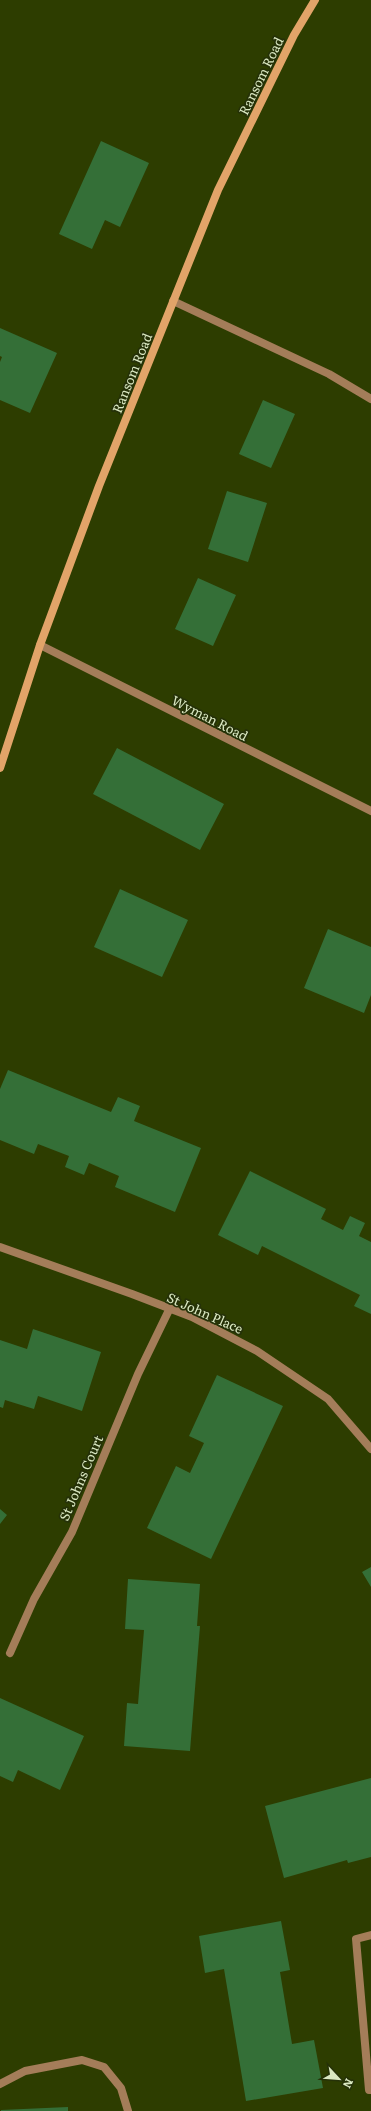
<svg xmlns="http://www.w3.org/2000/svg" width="371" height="2111" font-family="Literata,serif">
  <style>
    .building { fill: #346f37 }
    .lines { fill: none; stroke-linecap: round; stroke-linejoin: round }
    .lane { stroke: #a47d59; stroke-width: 8 }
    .street { stroke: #a47d59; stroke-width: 8 }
    .secondary { stroke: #e2a469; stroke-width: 8 }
    .labels { text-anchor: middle; stroke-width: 3.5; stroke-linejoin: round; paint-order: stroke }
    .street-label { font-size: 13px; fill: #dae8c2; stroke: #253108 }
  </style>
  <rect width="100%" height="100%" fill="#2d3d00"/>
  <path class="building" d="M 101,141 L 149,163 L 120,227 L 105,220 L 92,249 L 59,234 Z
    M 0,328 L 57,353 L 30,413 L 0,400 L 0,362 L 2,357 L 0,356 Z
    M 263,400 L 295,414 L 271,468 L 239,454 Z
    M 227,491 L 267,503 L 248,562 L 208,549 Z
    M 198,578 L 236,595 L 213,646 L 175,629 Z
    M 117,748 L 224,804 L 200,850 L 93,794 Z
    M 120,889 L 188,920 L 162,977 L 94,947 Z
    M 328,929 L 371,947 L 371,995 L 364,1013 L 304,988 Z
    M 8,1070 L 111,1112 L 118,1097 L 140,1106 L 134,1121 L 201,1148 L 175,1212 L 115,1187 L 119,1176 L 89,1163 L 84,1175 L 65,1167 L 69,1156 L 38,1144 L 34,1154 L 0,1140 L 0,1089 Z
    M 250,1171 L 326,1209 L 321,1219 L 343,1230 L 350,1216 L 365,1223 L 359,1236 L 371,1242 L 371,1314 L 354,1306 L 360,1295 L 262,1246 L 258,1255 L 218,1235 Z
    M 33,1329 L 101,1352 L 82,1411 L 38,1396 L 34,1409 L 5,1400 L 3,1408 L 0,1407 L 0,1340 L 27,1349 Z
    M 217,1375 L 283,1406 L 211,1559 L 147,1528 L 176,1466 L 190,1473 L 204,1443 L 189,1436 Z
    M 0,1509 L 7,1515 L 0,1524 Z
    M 371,1567 L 371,1587 L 362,1572 Z
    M 128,1579 L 200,1584 L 197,1626 L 200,1626 L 190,1751 L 124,1746 L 127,1703 L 138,1704 L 144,1630 L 125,1629 Z
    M 0,1698 L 84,1736 L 60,1790 L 18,1770 L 13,1782 L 0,1776 Z
    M 371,1778 L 371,1857 L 348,1863 L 347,1860 L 284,1878 L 265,1806 Z
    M 281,1921 L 290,1970 L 280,1972 L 292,2044 L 314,2040 L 323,2088 L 246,2101 L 224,1969 L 205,1973 L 199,1936 Z
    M 68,2107 L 68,2111 L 1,2111 L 1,2110 Z"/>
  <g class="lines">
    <path class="lane" d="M 173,301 L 329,374 L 371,399
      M 0,2084 L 25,2071 L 82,2060 L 104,2067 L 121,2088 L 128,2111"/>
    <path class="street" d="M 40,645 L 371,811
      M 0,1247 L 132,1294 L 192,1317 L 257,1351 L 328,1399 L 371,1449
      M 10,1653 L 34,1599 L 72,1532 L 138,1374 L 169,1310
      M 371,1935 L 356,1939 L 369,2090 L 371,2090"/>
    <path class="secondary" d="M 0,768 L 40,645 L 99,486 L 218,190 L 294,35 L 315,0"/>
  </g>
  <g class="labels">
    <g class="street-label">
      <text transform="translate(261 76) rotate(-64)" y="5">Ransom Road</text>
      <text transform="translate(132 373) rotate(-68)" y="5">Ransom Road</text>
      <text transform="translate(210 718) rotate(27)" y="5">Wyman Road</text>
      <text transform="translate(205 1313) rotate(24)" y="5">St John Place</text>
      <text transform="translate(81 1478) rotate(-67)" y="5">St Johns Court</text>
    </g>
  </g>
  <g transform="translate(339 2079) rotate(116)" stroke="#253108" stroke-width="3" paint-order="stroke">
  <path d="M0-3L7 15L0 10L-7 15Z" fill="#dae8c2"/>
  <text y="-6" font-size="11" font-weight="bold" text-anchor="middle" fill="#dae8c2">N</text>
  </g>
</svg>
